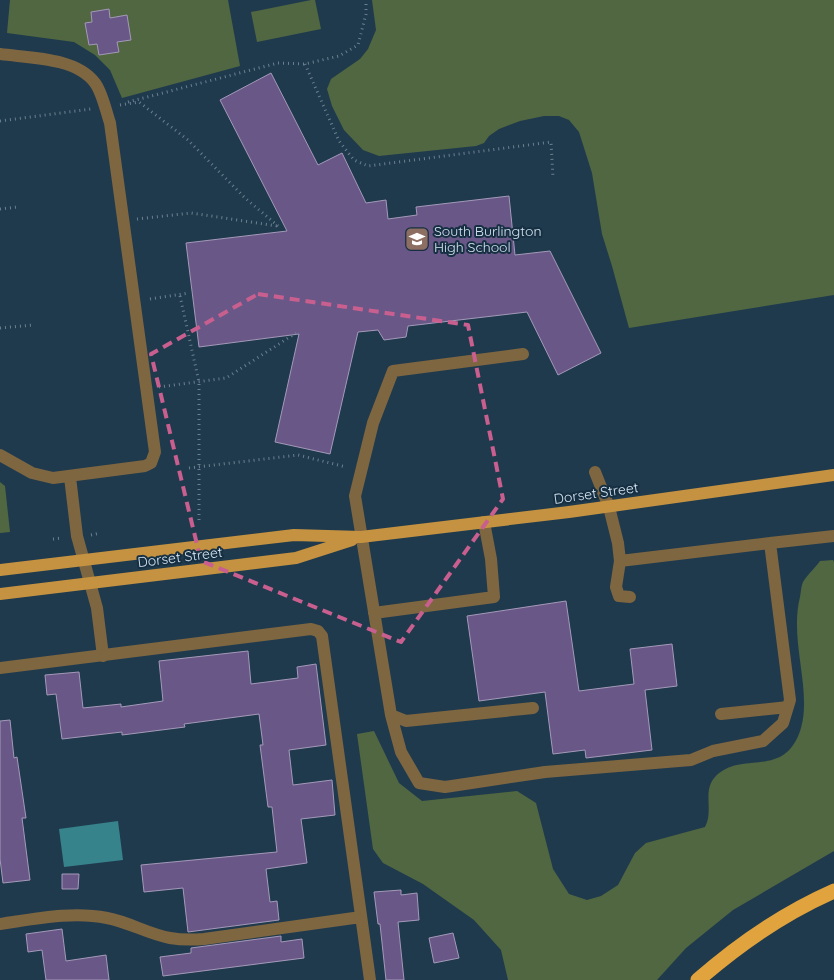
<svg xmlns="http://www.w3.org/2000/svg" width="834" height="980" font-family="Quicksand,sans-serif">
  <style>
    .green { fill: #506741 }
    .water { fill: #37838c }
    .building { fill: #695887; stroke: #a499b9 }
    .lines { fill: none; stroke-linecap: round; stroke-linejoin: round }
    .path { stroke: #6a8090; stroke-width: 3; stroke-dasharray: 1 4; stroke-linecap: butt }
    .minor { stroke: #7e6641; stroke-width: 12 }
    .major { stroke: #c49241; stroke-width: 12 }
    .highway { stroke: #e0a33d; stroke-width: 15 }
    .marked { fill: none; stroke: #c95f8f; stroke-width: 4; stroke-dasharray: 10 6; stroke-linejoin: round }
    .labels { text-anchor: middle; stroke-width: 4; stroke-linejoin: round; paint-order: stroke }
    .poi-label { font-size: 14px; fill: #d5e4f0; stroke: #162f42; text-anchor: start }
    .street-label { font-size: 14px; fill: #d5e4f0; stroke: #162f42 }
  </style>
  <rect width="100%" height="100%" fill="#203a4d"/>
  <path class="green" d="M 10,0 L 228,0 L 240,66 L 122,98 L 110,70 L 95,55 L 74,42 L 7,33 Z
    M 311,0 L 315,0 L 321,29 L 257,42 L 251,12 Z
    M 372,0 L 834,0 L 834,295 L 629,328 L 612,266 L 602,234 L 592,173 L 579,132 L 569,120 L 559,116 L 544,116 L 520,121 L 499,129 L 489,136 L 484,143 L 476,146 L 379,156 L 363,150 L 344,130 L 332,106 L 327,89 L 331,79 L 360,59 L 368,49 L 376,30 Z
    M 0,482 L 5,486 L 10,532 L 0,533 Z
    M 833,560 L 834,562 L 834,851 L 733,910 L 686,948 L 657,980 L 508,980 L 501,950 L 474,920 L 423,884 L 383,863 L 373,849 L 357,734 L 374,731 L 399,783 L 422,801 L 517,791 L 536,803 L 553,869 L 569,894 L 587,900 L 601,896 L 618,885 L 635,853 L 646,843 L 705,827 C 714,811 702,791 715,777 C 741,749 785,781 801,728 C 812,689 789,640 800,597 C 801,592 801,586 803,582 C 807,575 815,568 820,561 Z"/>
  <path class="water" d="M 118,821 L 123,860 L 64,867 L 59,829 Z"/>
  <path class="building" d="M 109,9 L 110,18 L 127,15 L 131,40 L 117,42 L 119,52 L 99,55 L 97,44 L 89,45 L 85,23 L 92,22 L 91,12 Z
    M 271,73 L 318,165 L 342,153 L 366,203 L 386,200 L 388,219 L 417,215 L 416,207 L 509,196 L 515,255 L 550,251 L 601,353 L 558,375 L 527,312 L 408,326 L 406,337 L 384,340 L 378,330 L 358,332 L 330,454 L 275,442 L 299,334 L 199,347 L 186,243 L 287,231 L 220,100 Z
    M 566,601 L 579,691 L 634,684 L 630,649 L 672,644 L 677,686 L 645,690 L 652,750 L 586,758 L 585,750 L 553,754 L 545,692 L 479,701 L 467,616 Z
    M 248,651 L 251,684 L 298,678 L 297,667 L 316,664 L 326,745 L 289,750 L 293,785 L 332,780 L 335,815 L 301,819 L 307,863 L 266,869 L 270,902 L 277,901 L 279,920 L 188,932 L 183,888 L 144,892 L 141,865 L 277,852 L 272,807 L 268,807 L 260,745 L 263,745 L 259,714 L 184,724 L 185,727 L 122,735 L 122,732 L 62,739 L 56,694 L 47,695 L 45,675 L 79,672 L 83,708 L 121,704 L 121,707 L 163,701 L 159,661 Z
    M 10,720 L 14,758 L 17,757 L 26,818 L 22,818 L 30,880 L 3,883 L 0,859 L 0,721 Z
    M 62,874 L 79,874 L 78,889 L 62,889 Z
    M 401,890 L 401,895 L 417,893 L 419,920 L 398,922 L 404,980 L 386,980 L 380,924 L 378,924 L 374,892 Z
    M 62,929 L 66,961 L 106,955 L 109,980 L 46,980 L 42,950 L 28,952 L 26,934 Z
    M 453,933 L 459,958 L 434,963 L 429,938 Z
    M 281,936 L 281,942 L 302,939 L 304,958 L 163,976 L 160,957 L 191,953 L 191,948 Z"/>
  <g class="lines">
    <path class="path" d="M 305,64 L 339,141 L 354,160 L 368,166 L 551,142 L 553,177
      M 128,102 L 278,63 L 305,64 L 339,56 L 358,45 L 366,14 L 366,0
      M 120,105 L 139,102 L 188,140 L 245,198 L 278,226
      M 0,121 L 91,109
      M 0,209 L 18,207
      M 137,219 L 191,213 L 277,226
      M 180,296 L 199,382 L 199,521
      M 150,299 L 189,293
      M 0,328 L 33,325
      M 159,387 L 226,378 L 296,333
      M 189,468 L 298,455 L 346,467
      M 91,535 L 100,533
      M 53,539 L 62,538"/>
    <path class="minor" d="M 0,54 C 29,58 76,57 95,83 C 102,92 106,111 110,123 L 155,452 L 151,463 L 145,466 L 53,478 L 32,473 L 0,455
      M 523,354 L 393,371 L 373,423 L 355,496 L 391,715 L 406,721 L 533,708
      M 595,472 L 609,507 L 618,543 L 620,561 L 616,587 L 619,596 L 630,597
      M 70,477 L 77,536 L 97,608 L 103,656
      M 620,561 L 770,543
      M 374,613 L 494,597 L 491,559 L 484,522
      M 0,668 L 311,629 L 318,631 L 322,636 L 370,980
      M 721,714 L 788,707
      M 391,715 L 401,752 L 419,783 L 445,787 L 545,772 L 691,760 L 713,751 L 763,741 L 783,723 L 790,700 L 770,543 L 834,536
      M 0,924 C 35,919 72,911 107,918 C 129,922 148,934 170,938 C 181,940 192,940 204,939 L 361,917"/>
    <path class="major" d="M 0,570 L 294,535 L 361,537 L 569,512 L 834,475
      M 0,594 L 296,558 L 352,540"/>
    <path class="highway" d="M 698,980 C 739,944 784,913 834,891"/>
  </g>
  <path class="marked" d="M 258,294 L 468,325 L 503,499 L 401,642 L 201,561 L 151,354 Z"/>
  <defs>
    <g id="school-square" transform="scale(1.25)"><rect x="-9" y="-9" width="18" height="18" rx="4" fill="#8d6e63" stroke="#162f42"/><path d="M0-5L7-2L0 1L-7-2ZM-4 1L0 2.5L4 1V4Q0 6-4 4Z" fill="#fff"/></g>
  </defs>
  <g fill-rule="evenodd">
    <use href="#school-square" x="417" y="239"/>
  </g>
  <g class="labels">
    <g class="poi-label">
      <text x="434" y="236">South Burlington<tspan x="434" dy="16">High School</tspan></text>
    </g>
    <g class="street-label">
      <text transform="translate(596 493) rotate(-8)" y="5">Dorset Street</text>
      <text transform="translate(180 557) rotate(-7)" y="5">Dorset Street</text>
    </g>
  </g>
</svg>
